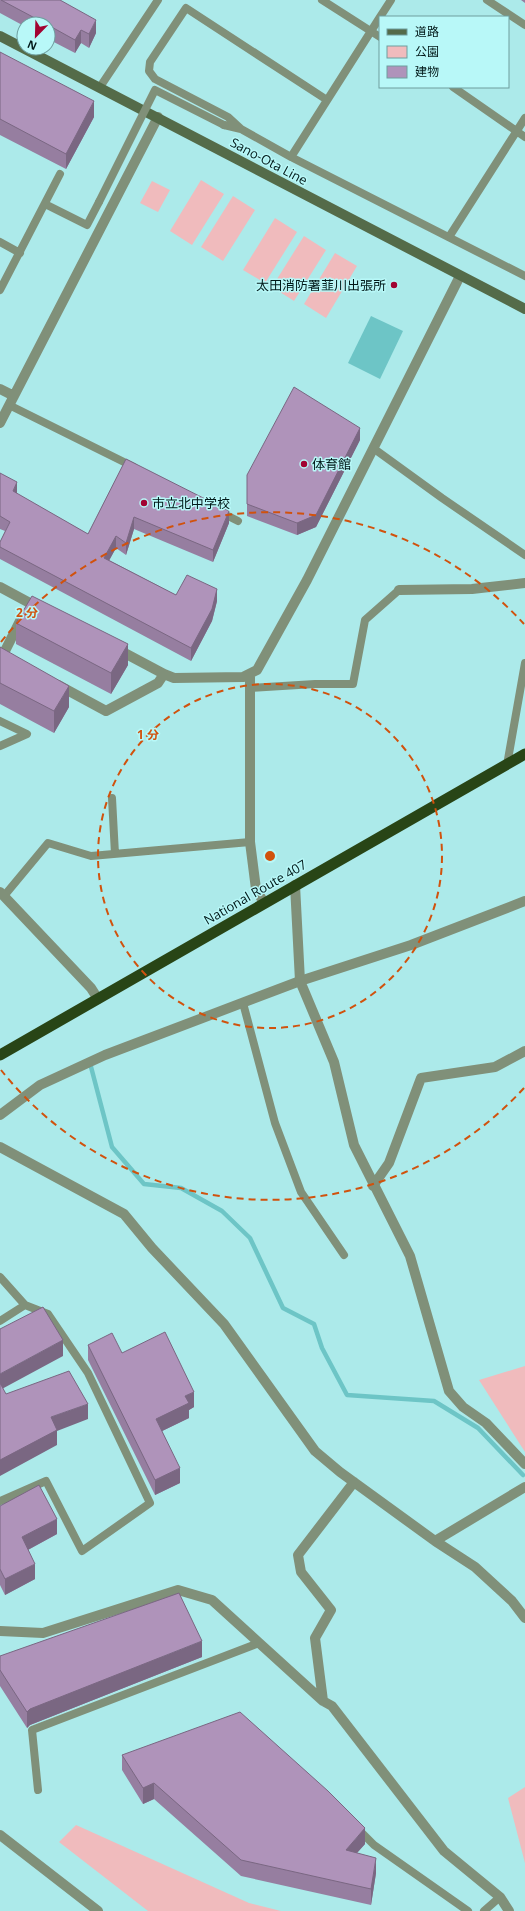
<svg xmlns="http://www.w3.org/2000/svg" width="525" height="1911" font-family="'Open Sans','Noto Sans JP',sans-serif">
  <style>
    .green { fill: #f0bbbd }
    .water { fill: #6dc5c6 }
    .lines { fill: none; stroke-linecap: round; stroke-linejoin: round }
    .stream { stroke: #6dc5c6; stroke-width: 4.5 }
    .service { stroke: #809079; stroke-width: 8 }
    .minor { stroke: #809079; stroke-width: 10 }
    .tertiary { stroke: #809079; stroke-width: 10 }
    .secondary { stroke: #546b49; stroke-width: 10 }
    .trunk { stroke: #284516; stroke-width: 11 }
    .service-bridge { stroke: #809079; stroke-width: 8 }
    .wall { fill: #967ea0 }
    .shaded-wall { fill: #7a6782 }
    .building { fill: #af93ba; stroke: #7a6782 }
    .ring { fill: none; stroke: #d1520d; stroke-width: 2; stroke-dasharray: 7 5 }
    .poi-dot { fill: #a20332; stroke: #b8f8f8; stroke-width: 1.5 }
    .labels { text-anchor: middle; stroke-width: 3; stroke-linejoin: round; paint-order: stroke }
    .street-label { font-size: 13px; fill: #001818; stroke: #b8f8f8 }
    .poi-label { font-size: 13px; fill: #001818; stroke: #b8f8f8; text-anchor: start }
    .centre { fill: #d1520d; stroke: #b8f8f8; stroke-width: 2 }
    .ring-label { font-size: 12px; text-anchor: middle; font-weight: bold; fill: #d1520d; stroke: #b8f8f8; stroke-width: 3; stroke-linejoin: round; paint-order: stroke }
  </style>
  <rect width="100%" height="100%" fill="#aceaea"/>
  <path class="green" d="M 201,180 L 224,194 L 192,245 L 170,231 Z
    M 152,181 L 170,190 L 158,212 L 140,203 Z
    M 233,196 L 255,210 L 223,261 L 201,247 Z
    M 275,218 L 297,232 L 265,283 L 243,270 Z
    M 304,236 L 326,250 L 294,301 L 272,287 Z
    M 335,253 L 357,266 L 326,318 L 304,304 Z
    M 525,1366 L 525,1452 L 479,1380 Z
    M 525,1787 L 525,1863 L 508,1798 Z
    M 76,1825 L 249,1903 L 281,1911 L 148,1911 L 59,1842 Z"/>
  <path class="water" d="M 371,316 L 403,331 L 380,379 L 348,363 Z"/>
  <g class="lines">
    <path class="stream" d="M 90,1063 L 112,1147 L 144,1184 L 181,1188 L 222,1211 L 250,1238 L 283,1308 L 314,1324 L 322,1348 L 347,1395 L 434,1401 L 478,1428 L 523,1475"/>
    <path class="service" d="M 322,0 L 380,37
      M 487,0 L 525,25
      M 380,17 L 391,0
      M 100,87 L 158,0
      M 453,87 L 525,137
      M 224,125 L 241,129 L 291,157 L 525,276
      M 241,129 L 228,117 L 155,79 L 149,71 L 150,62 L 186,8 L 327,100
      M 291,157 L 380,17
      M 45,204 L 87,225 L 99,202
      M 449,237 L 525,118
      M 0,242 L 20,253
      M 0,290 L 60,174
      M 9,405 L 134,467
      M 373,448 L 442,498 L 525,555
      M 220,512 L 238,521
      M 250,688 L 315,684 L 353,684 L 365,620 L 399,590
      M 0,721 L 27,734 L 0,746
      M 507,765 L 525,663
      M 112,798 L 115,854
      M 4,896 L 48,843 L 91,856 L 250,842
      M 243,1003 L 275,1123 L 301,1192 L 344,1255
      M 0,1277 L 25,1305 L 0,1321
      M 0,1501 L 46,1481 L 82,1551 L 150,1503 L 88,1373 L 48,1314 L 25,1305
      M 38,1790 L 32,1730 L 259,1643
      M 358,1829 L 374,1845 L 468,1911
      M 484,1911 L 500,1897"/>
    <path class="minor" d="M 0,389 L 14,396
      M 0,423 L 158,117
      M 0,587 L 39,608
      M 399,590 L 472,589 L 525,583
      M 117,649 L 164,674 L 174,678 L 243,677 L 257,670 L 307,580 L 460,276
      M 0,661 L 22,617
      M 250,674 L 250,842 L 256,889 L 264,903
      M 58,685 L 106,711 L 158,683 L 164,674
      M 0,892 L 91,988 L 98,999
      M 300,981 L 334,1062 L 354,1145 L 410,1256 L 449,1391 L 463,1407 L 486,1423 L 525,1464
      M 0,1115 L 40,1085 L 105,1055 L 300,981 L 411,945 L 525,901
      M 0,1147 L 124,1214 L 152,1248 L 224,1324 L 315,1451 L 340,1472 L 435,1541 L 475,1567 L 512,1601 L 525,1618
      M 373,1186 L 389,1163 L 421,1078 L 495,1067 L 525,1051
      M 435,1541 L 525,1487
      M 0,1631 L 43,1633 L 178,1590 L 212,1600 L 323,1701 L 332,1706 L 444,1851 L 500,1897 L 509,1911
      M 323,1701 L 315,1638 L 331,1610 L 301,1572 L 298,1555 L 354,1482
      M 0,1835 L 98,1911"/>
    <path class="tertiary" d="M 295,885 L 300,981"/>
    <path class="secondary" d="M 0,36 L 525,309"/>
    <path class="trunk" d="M 0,1055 L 525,754"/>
    <path class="service-bridge" d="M 99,202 L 155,90 L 224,125"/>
  </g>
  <path class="wall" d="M 0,0 L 60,0 L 96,33 L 89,48 L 81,43 L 75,53 L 48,39 L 48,24 L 24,24 L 24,26 L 0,13 Z
    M 521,0 L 525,0 L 525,3 Z
    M 0,52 L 94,117 L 66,169 L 0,135 Z
    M 360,440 L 316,527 L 297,535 L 247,516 L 247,475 Z
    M 126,459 L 229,523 L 213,562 L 134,529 L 126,555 L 116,548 L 109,560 L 176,595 L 217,601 L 212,621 L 191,661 L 0,559 L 0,542 L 5,531 L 0,529 L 0,473 L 17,494 L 88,534 Z
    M 16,623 L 128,665 L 111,694 L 16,644 Z
    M 0,647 L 69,707 L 54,733 L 0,704 Z
    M 88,1345 L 122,1353 L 194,1407 L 189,1410 L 189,1418 L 162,1431 L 180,1483 L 155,1495 L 88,1360 Z
    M 0,1506 L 57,1534 L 28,1550 L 35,1579 L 5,1595 L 0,1585 Z
    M 0,1656 L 202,1657 L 30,1725 L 27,1728 L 0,1686 Z
    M 122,1755 L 365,1844 L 357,1853 L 376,1873 L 371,1905 L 241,1876 L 154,1799 L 143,1804 L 122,1770 Z"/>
  <path class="shaded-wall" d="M 96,20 L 96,33 L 89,48 L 89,34 Z
    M 81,30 L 81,43 L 75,53 L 75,40 Z
    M 94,101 L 94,117 L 66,169 L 66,154 Z
    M 360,428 L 360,440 L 316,527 L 297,535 L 297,523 Z
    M 17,482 L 17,494 L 13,491 Z
    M 229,511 L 229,523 L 213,562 L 213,550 Z
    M 134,517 L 134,529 L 126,555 L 126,543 Z
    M 116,536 L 116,548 L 104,570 L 104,558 Z
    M 217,589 L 217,601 L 212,621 L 191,661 L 191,648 Z
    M 128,644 L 128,665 L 111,694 L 111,673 Z
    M 69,686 L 69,707 L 54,733 L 54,711 Z
    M 63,1340 L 63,1356 L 0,1390 L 0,1374 Z
    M 194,1392 L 194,1407 L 189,1410 L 189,1418 L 156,1434 L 156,1419 L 185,1396 Z
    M 88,1404 L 88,1419 L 57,1431 L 57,1445 L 0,1476 L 0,1460 L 51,1417 Z
    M 180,1468 L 180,1483 L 155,1495 L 155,1480 Z
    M 57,1519 L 57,1534 L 22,1553 L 22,1537 Z
    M 35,1564 L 35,1579 L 5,1595 L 5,1579 Z
    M 202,1641 L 202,1657 L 30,1725 L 27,1728 L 27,1712 L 30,1709 Z
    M 154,1783 L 154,1799 L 143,1804 L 143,1788 Z
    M 365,1828 L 365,1844 L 346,1865 L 346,1850 Z
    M 376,1858 L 376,1873 L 371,1905 L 371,1889 Z"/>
  <path class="building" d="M 1,0 L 60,0 L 96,20 L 89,34 L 81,30 L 75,40 L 48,25 L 48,24 L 46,24 Z
    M 0,52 L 94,101 L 66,154 L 0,119 Z
    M 294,387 L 360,428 L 316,515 L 297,523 L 247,504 L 247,475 Z
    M 126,459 L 229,511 L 213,550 L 134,517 L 126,543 L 116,536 L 104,558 L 176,595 L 187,575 L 217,589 L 212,609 L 191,648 L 0,547 L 0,542 L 10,522 L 0,516 L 0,473 L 17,482 L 13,491 L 88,534 Z
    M 32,596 L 128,644 L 111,673 L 16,623 Z
    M 0,647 L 69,686 L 54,711 L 0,683 Z
    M 43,1307 L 63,1340 L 0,1374 L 0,1329 Z
    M 165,1332 L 194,1392 L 185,1396 L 189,1403 L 156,1419 L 180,1468 L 155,1480 L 88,1345 L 112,1333 L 122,1353 Z
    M 69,1371 L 88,1404 L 51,1417 L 57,1430 L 0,1460 L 0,1383 L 6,1394 Z
    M 39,1485 L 57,1519 L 22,1537 L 35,1564 L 5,1579 L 0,1569 L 0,1506 Z
    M 179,1593 L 202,1641 L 30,1709 L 27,1712 L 0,1670 L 0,1656 Z
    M 240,1712 L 328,1791 L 365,1828 L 346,1850 L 376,1858 L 371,1889 L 241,1860 L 154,1783 L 143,1788 L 122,1755 Z"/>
  <g class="ring">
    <circle cx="270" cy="856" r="172"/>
    <path d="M524 1088A344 344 0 0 1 1 1070M1 642A344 344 0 0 1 524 624"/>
  </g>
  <g class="poi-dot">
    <circle cx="394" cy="285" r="4"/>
    <circle cx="304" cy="464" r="4"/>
    <circle cx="144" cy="503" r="4"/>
  </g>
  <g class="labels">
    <g class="street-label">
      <text transform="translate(269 161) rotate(28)" y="5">Sano-Ota Line</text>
      <text transform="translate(255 892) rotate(-30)" y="5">National Route 407</text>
    </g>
    <g class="poi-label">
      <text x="386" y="290" text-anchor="end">太田消防署韮川出張所</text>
      <text x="312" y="469">体育館</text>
      <text x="152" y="508">市立北中学校</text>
    </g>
  </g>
  <circle cx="270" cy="856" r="6" class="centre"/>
  <g class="ring-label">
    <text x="27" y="617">2 分</text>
    <text x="148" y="739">1 分</text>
  </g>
  <rect x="379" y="16" width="130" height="72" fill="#b8f8f8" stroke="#6e9e9e"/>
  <rect x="387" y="29" width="20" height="6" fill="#546b49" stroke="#6e9e9e"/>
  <text x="415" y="36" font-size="12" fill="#001818">道路</text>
  <rect x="387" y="46" width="20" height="12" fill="#f0bbbd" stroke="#6e9e9e"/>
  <text x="415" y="56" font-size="12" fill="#001818">公園</text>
  <rect x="387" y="66" width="20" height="12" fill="#af93ba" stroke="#6e9e9e"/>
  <text x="415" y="76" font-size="12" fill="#001818">建物</text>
  <g transform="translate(36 36) rotate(203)"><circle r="19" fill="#b8f8f8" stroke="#6e9e9e"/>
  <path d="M0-3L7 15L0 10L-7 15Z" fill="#a20332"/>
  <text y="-6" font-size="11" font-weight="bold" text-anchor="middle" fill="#001818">N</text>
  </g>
</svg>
